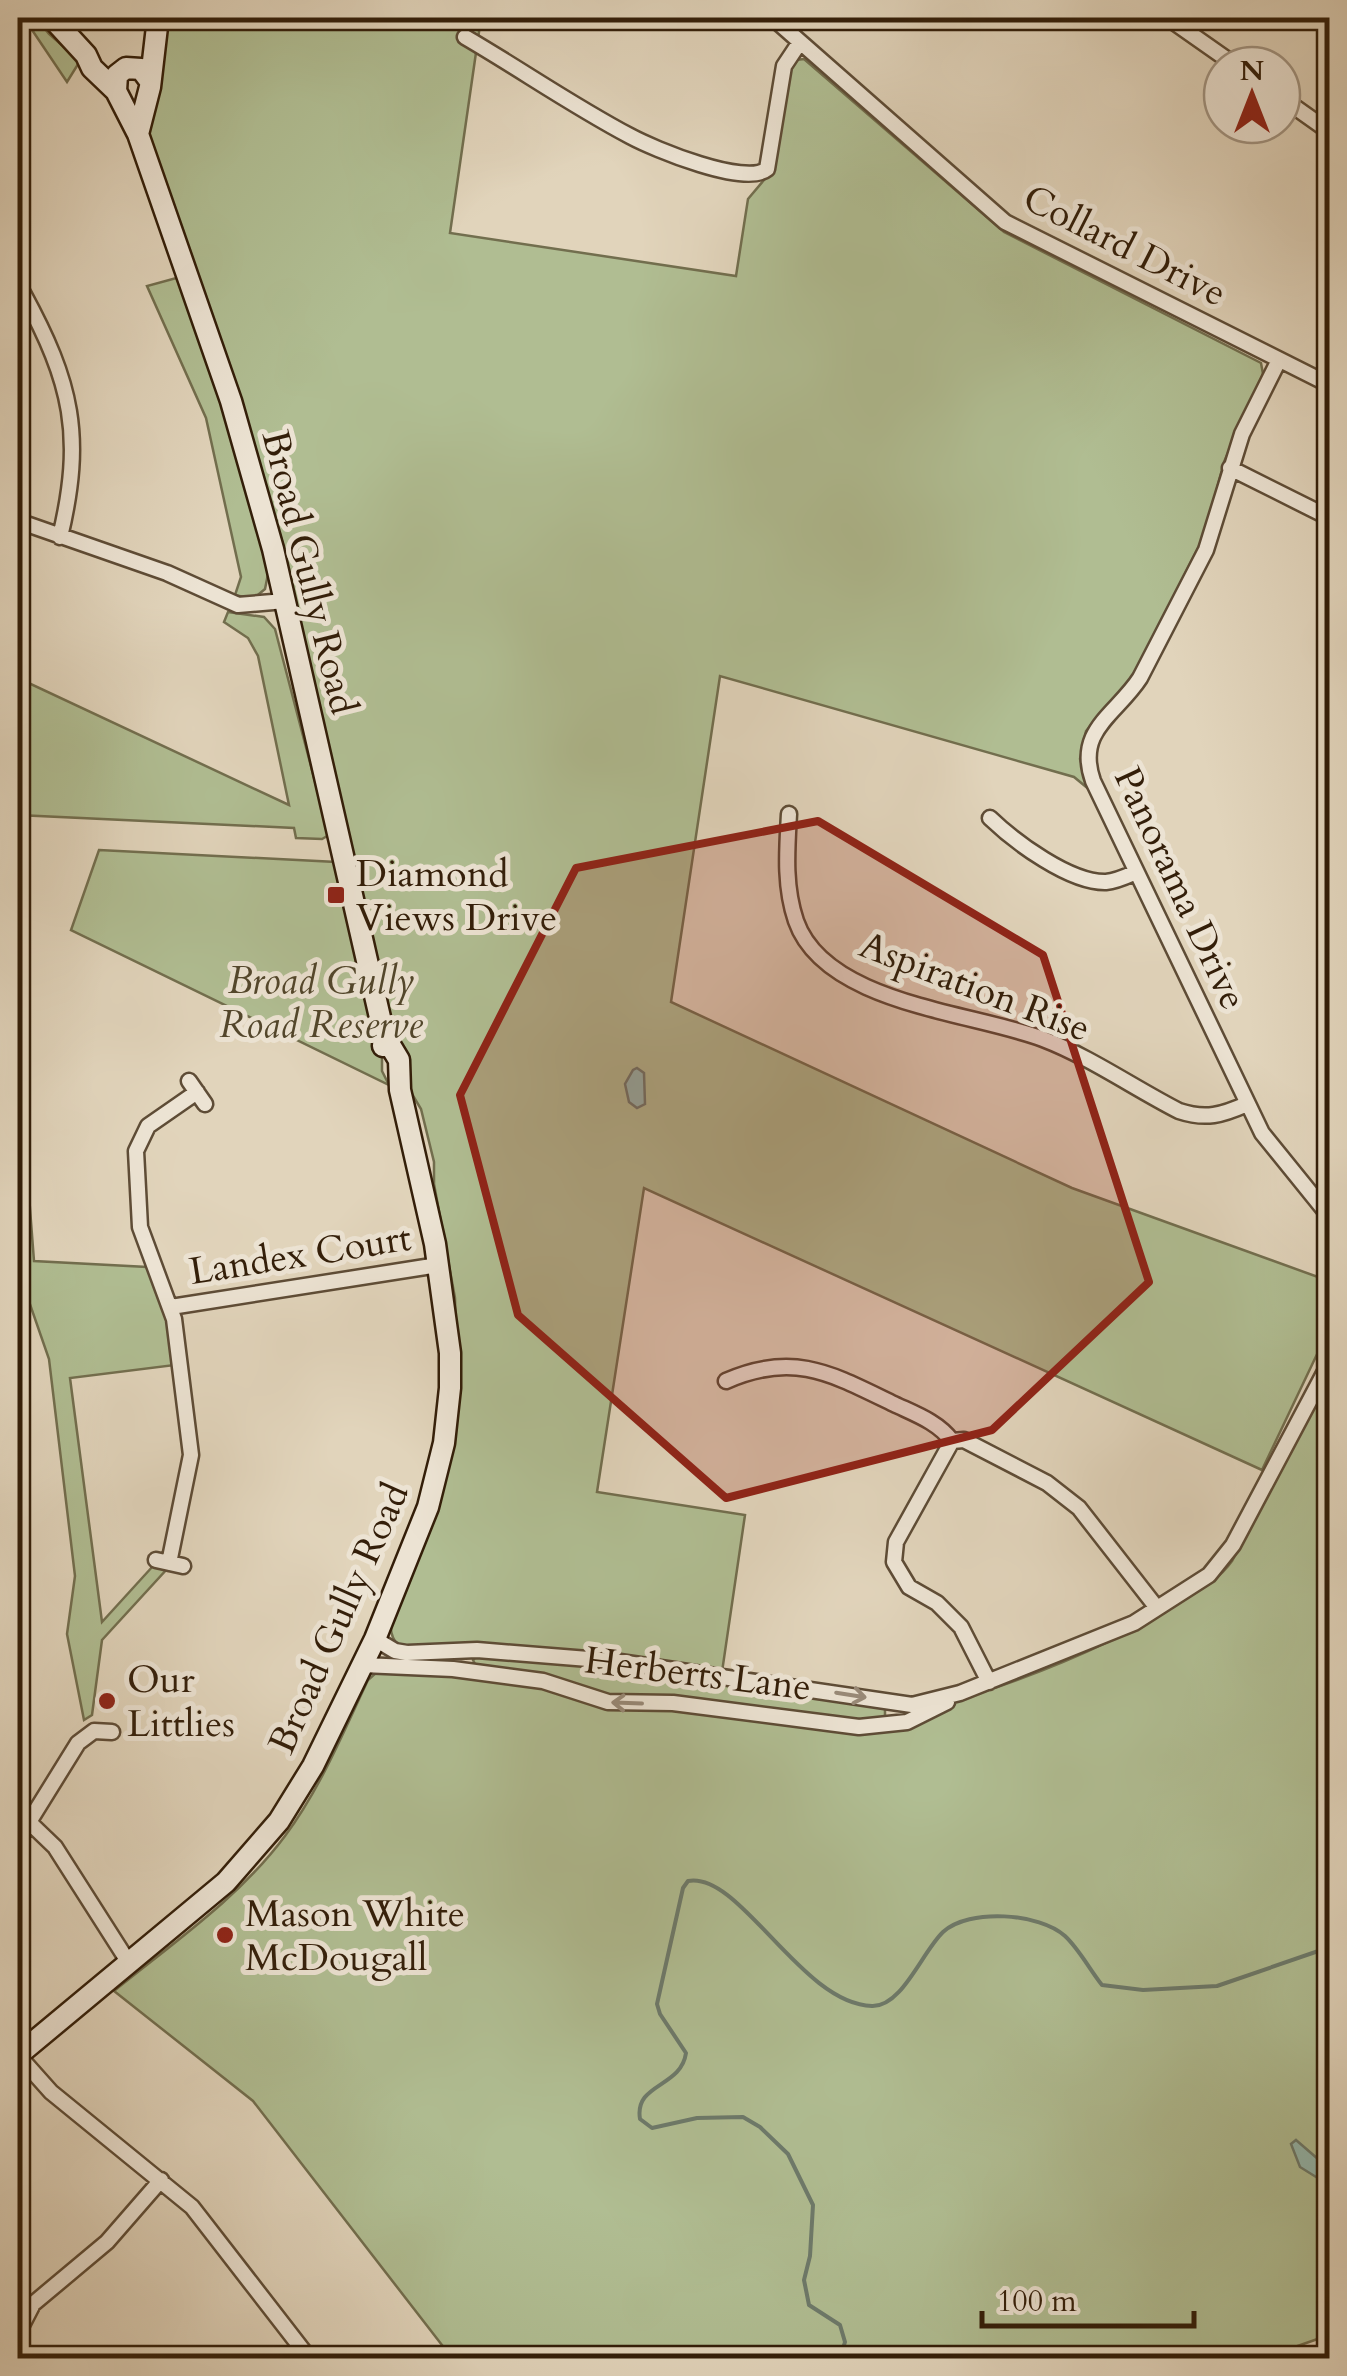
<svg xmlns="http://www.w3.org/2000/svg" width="1347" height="2376" font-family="Cardo,serif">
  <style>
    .green { fill: #b0bd92; stroke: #726e4e; stroke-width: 2.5 }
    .water { fill: #94b8ad; stroke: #6d7a6b; stroke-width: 2.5 }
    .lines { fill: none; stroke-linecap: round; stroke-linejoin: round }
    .stream { stroke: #6d7a6b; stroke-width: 4 }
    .street-casing { stroke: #5e4c36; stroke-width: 19 }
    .secondary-casing { stroke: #331e09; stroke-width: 25 }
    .street { stroke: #ece3d3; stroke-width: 14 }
    .secondary { stroke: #ece3d3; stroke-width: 20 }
    .rail { stroke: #331e09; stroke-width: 4; stroke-dasharray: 18 18; stroke-linecap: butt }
    .oneway { stroke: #998a78 }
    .marked { fill: #8f2418; fill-opacity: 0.2; stroke: #8f2418; stroke-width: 8; stroke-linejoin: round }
    .poi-dot { fill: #8f2418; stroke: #ece3d3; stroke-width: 4 }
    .labels { text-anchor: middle; stroke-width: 10; stroke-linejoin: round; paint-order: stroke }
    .street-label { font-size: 38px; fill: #331e09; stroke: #ece3d3 }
    .poi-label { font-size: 38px; fill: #331e09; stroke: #ece3d3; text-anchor: start }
    .park-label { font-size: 38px; font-style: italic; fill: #52462b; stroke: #ece3d3 }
  </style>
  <rect width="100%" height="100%" fill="#e1d4bb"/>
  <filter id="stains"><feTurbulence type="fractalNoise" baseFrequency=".002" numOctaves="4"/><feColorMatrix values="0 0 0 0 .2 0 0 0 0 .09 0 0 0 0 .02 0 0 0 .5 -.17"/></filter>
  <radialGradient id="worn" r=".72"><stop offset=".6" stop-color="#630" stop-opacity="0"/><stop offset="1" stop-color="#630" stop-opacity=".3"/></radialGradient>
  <path class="green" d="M 24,18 L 36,18 L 49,34 L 80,61 L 67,82 Z
    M 168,18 L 481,18 L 450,233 L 736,276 L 748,199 L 775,167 L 791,68 L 796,60 L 804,59 L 1004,232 L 1261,363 L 1263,374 L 1224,462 L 1205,534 L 1135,674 L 1086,731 L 1080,759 L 1091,791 L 1074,777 L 720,676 L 671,1002 L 1072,1188 L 1329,1281 L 1329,1329 L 1262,1470 L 644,1188 L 597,1492 L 745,1515 L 722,1672 L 400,1647 C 392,1640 390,1632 391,1623 L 457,1381 L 455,1298 L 434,1184 L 434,1162 L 421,1109 L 406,1084 L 394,1042 L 332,778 L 283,544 L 224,354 L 147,137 Z
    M 180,277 L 212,368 L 259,530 L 268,574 L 265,589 L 253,599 L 235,595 L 241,577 L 206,418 L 147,286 Z
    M 228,612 L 264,617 L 275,629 L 329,835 L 322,839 L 296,838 L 294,828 L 18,815 L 18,678 L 289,805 L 258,656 L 248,638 L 224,622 Z
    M 99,850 L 336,862 L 382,1056 L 382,1071 L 389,1085 L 71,930 Z
    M 18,1051 L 34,1261 L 147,1267 L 168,1323 L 175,1365 L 70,1378 L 102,1622 L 153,1566 L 167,1569 L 102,1640 L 92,1715 L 84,1720 L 67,1634 L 75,1576 L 49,1359 L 24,1287 L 18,1287 Z
    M 1329,1379 L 1329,2335 L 1263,2358 L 452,2358 L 253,2101 L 114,1991 C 173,1943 239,1898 285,1836 C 320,1789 343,1733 368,1680 L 377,1672 L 476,1666 L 473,1660 L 478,1655 L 577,1661 L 885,1708 L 885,1719 L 852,1730 C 964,1702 1088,1662 1185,1599 C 1203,1588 1220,1578 1232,1561 Z"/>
  <path class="water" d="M 637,1068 L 644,1073 L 645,1104 L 637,1108 L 629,1102 L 625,1084 L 633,1070 Z
    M 1296,2140 L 1318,2159 L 1329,2162 L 1329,2185 L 1300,2167 L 1291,2144 Z"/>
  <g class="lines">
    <path class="stream" d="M 840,2358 L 845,2342 L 840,2325 L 809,2305 L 804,2280 L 810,2256 L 813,2205 L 788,2154 L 760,2127 L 743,2117 L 697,2118 L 652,2128 L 640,2119 C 634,2083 681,2088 686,2053 L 660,2014 L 657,2004 L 683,1888 L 688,1881 C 740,1871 801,2004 872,2006 C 902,2007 922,1952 943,1932 C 969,1908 1040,1913 1065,1936 C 1079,1949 1090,1970 1102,1985 L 1143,1990 L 1217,1986 L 1330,1947"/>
    <g class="street-casing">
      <path id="street" d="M 773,18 L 1005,222 L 1330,385
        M 1168,18 L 1235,65
        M 465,37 C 520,69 573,106 630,136 C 654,149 746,187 767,169 L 784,66 L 800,42
        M 1282,98 L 1330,132
        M 23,293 C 72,383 84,436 60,537
        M 1279,360 L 1242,434 L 1206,550 L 1140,678 C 1116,715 1075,730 1093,781 L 1262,1133 L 1330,1217
        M 1230,468 L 1330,518
        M 18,521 L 167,573 L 238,605 L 285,601
        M 789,814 C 787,850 784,886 796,921 C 825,1004 972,1012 1043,1039 C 1090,1057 1134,1088 1179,1111 C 1206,1120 1222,1115 1247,1104
        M 990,818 C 1015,842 1070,883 1106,882 C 1117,881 1127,876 1136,872
        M 189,1081 L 205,1104
        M 171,1307 L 438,1265
        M 726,1381 C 794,1351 832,1374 894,1404 C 915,1414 938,1422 952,1441
        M 156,1560 L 183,1566
        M 169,1563 L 191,1455 L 174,1319 L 140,1227 L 136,1151 L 148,1126 L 197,1092
        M 375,1639 L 395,1651 L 407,1653 L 477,1650 L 613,1661 L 912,1705 L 960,1693 L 1134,1623 L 1209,1575 L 1233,1545 L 1330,1362
        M 363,1665 L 453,1669 L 543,1681 L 608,1702 L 673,1703 L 859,1727 L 907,1722 L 947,1702
        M 989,1682 L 961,1627 L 937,1603 L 909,1587 L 894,1562 L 896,1542 L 952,1441 L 964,1440 L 1047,1483 L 1079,1508 L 1157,1608
        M 112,1732 L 94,1731 L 78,1743 L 29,1822 L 55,1847 L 129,1963
        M 18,1840 L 29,1822
        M 18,2055 L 51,2092 L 192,2207 L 309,2358
        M 18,2333 L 33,2304 L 107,2242 L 161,2180"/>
    </g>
    <g class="secondary-casing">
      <path id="secondary" d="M 52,18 L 86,55 L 92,68 L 116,91 L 138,134 L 231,401 L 273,549 L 384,1035 L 383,1046
        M 116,91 L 117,75 L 126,68 L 141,69 L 150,81
        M 138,134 L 150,87 L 158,18
        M 18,2055 L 226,1882 L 279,1821 L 313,1766 L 375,1639 L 428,1507 L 444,1443 L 450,1388 L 450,1353 L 435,1244 L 400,1090 L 399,1060 L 384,1035"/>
    </g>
    <use href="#street" class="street"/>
    <use href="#secondary" class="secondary"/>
    <path class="rail" d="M 1329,2358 L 1330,2358"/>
  </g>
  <defs><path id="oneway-shaft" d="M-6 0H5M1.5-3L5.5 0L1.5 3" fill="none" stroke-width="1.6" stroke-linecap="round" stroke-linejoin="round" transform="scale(2.5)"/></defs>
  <g class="oneway">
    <use href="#oneway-shaft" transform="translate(851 1695) rotate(9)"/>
    <use href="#oneway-shaft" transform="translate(627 1703) rotate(-178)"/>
  </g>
  <path class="marked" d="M 818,821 L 1043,955 L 1149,1282 L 992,1430 L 726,1498 L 518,1315 L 460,1095 L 576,868 Z"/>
  <g class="poi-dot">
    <rect x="326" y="885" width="20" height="20" rx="5"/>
    <circle cx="107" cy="1701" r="10"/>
    <circle cx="225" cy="1935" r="10"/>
  </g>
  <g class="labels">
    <g class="street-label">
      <text transform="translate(1125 245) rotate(27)" y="13">Collard Drive</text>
      <text transform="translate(310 572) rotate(76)" y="13">Broad Gully Road</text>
      <text transform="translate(1181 888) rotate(65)" y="13">Panorama Drive</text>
      <text transform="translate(975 986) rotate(21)" y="13">Aspiration Rise</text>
      <text transform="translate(300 1254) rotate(-9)" y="13">Landex Court</text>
      <text transform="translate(338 1618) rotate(-66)" y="13">Broad Gully Road</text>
      <text transform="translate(698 1673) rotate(7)" y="13">Herberts Lane</text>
    </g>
    <g class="poi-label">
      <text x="356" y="886">Diamond<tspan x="356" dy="44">Views Drive</tspan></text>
      <text x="127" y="1692">Our<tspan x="127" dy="44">Littlies</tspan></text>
      <text x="245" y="1926">Mason White<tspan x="245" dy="44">McDougall</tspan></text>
    </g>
    <g class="park-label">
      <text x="321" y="993">Broad Gully<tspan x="321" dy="44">Road Reserve</tspan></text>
    </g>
  </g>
  <rect width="1347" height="2376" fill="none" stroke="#e1d4bb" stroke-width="60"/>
  <rect x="20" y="20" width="1307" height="2336" fill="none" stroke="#331e09" stroke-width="5"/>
  <rect x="30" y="30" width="1287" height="2316" fill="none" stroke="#331e09" stroke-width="2.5"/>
  <g transform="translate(1252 95)"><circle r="48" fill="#ece3d3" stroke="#a29482" stroke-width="2.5"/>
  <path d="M0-8L18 38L0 25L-18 38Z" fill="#8f2418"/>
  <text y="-15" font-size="28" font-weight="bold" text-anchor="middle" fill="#331e09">N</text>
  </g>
  <path d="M982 2311v15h212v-15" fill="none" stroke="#331e09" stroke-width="5"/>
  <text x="997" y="2311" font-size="30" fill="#331e09" stroke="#ece3d3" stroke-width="8" paint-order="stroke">100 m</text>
  <rect width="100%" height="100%" filter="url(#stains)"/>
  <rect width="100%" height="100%" fill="url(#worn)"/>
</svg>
